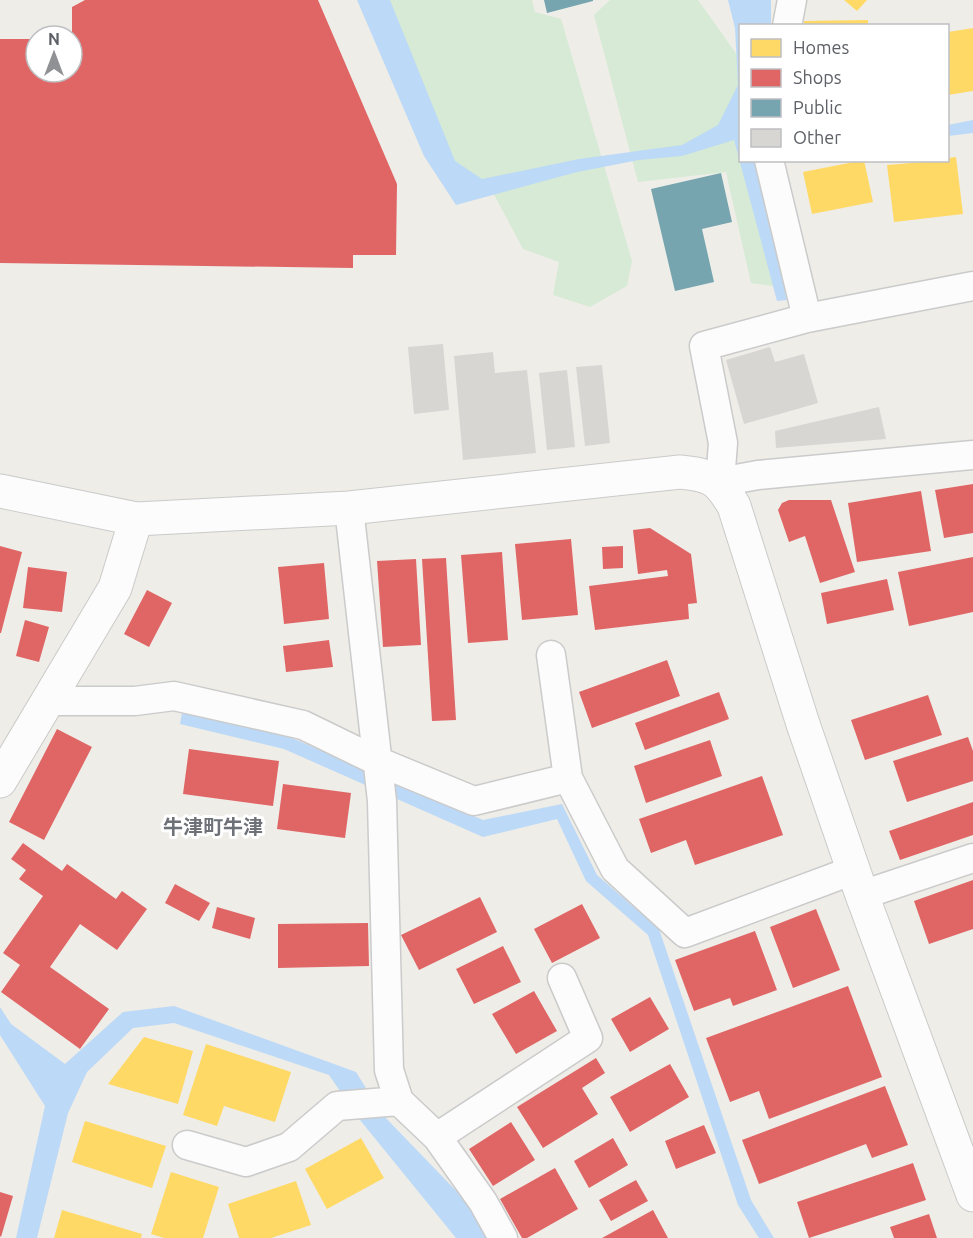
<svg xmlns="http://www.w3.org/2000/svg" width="973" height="1238" font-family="Ubuntu,'Noto Sans JP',sans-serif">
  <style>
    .green { fill: #d6ead5 }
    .water { fill: #bcd9f7 }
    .homes { fill: #ffd966 }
    .shops { fill: #e06666 }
    .public { fill: #76a5af }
    .building { fill: #d7d6d3 }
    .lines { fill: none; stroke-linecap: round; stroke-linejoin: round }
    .street-casing { stroke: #cacbca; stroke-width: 31 }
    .secondary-casing { stroke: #cacac9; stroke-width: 35 }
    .street { stroke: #fcfcfc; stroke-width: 28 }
    .secondary { stroke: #fcfcfc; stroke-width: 33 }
    .labels { text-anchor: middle; stroke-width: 6; stroke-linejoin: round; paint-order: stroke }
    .quarter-label { font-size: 20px; font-weight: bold; fill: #6e7278; stroke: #fff }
  </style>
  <rect width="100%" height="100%" fill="#eeede8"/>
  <path class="green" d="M 382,0 L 532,0 L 535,12 L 561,19 L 632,261 L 627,286 L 590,307 L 553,295 L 559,262 L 523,249 L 489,185 L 444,165 Z
    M 610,0 L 698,0 L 740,59 L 740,160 L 779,287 L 751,283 L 726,172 L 638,182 L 594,15 Z"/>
  <path class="water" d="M 357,0 L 390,0 L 455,161 L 482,179 L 579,159 L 682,145 L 718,125 L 738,85 L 735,28 L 728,0 L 771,0 L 771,25 L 740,26 L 740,160 L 756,161 L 787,300 L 777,301 L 734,140 L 682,156 L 639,160 L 577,172 L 456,205 L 424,156 Z
    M 973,120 L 973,133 L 948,136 L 948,125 Z
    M 182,713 L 285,735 L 483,820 L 562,804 L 597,875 L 659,929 L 751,1200 L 774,1238 L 759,1238 L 738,1205 L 648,935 L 586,881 L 557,819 L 483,837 L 284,749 L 180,724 Z
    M 174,1006 L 356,1072 L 382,1114 L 463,1198 L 488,1238 L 456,1238 L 360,1120 L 329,1075 L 174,1023 L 133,1028 L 87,1072 L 68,1113 L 37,1238 L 16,1238 L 45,1106 L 0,1035 L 0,1007 L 11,1024 L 65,1064 L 123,1012 Z"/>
  <path class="homes" d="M 844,0 L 867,0 L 857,11 Z
    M 868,20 L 868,26 L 804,26 L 804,21 Z
    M 973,28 L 973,91 L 948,95 L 948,32 Z
    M 956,157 L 963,214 L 894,222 L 887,165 L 948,160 L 948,158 Z
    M 864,160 L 873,202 L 812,214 L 803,172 Z
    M 144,1037 L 193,1051 L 178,1104 L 108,1084 Z
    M 206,1044 L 291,1072 L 275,1122 L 224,1106 L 217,1126 L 183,1115 Z
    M 85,1121 L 166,1146 L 152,1188 L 72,1162 Z
    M 361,1138 L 384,1178 L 327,1209 L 305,1169 Z
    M 171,1172 L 219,1187 L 203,1238 L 164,1238 L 151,1234 Z
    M 296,1181 L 311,1225 L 271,1238 L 239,1238 L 228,1204 Z
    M 62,1210 L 142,1234 L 141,1238 L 54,1238 Z"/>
  <path class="shops" d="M 85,0 L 318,0 L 397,184 L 396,255 L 353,255 L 353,268 L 0,263 L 0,39 L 36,39 L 36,72 L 72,72 L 72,7 Z
    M 973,484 L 973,533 L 944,538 L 935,490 Z
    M 921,491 L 931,551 L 857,562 L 848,503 Z
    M 789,500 L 831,500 L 855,572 L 820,583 L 805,536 L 789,542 L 778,510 L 782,503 Z
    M 650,528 L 691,554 L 697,603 L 688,604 L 689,619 L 595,630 L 589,586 L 668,576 L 667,570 L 638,574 L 633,530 Z
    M 571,539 L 578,615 L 522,620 L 515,544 Z
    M 0,546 L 22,552 L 1,633 L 0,633 Z
    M 623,546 L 623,568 L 603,569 L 602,547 Z
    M 502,552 L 508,640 L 468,643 L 461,555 Z
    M 973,557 L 973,612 L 909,626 L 898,572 Z
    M 446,558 L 456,720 L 432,721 L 422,559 Z
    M 416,559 L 421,645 L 383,647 L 377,561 Z
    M 324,563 L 329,619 L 284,624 L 278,567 Z
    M 28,567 L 67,572 L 62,612 L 23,608 Z
    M 887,579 L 894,610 L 827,624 L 821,593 Z
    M 147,590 L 172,603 L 149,647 L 124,634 Z
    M 25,620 L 49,627 L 39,662 L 16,656 Z
    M 329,640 L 333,667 L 286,672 L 283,646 Z
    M 667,660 L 680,696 L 592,728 L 579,692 Z
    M 719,692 L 729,719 L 645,750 L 635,723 Z
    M 928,695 L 942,735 L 865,760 L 851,720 Z
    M 57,729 L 92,747 L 44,840 L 9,822 Z
    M 968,737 L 973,751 L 973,781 L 907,802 L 893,761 Z
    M 710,740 L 722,776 L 646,803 L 634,766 Z
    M 189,749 L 279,761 L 273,806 L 183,794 Z
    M 762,776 L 783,835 L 695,865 L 686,840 L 651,853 L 639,819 Z
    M 283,784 L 351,793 L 345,838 L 277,829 Z
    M 973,802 L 973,835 L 900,860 L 889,831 Z
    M 23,843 L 62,871 L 67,864 L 116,899 L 122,891 L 147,909 L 117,950 L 80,924 L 50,967 L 109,1009 L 80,1049 L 1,992 L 20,965 L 3,953 L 43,896 L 19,879 L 26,870 L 11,859 Z
    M 973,880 L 973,929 L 929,944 L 914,901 Z
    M 175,884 L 210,903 L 199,921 L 165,903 Z
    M 480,897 L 497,932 L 419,970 L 401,935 Z
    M 582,904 L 600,938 L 552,963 L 534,929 Z
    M 217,907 L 255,918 L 250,939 L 212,928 Z
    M 816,909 L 840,970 L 793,988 L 770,927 Z
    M 368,923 L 369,966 L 278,968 L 278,924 Z
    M 755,931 L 777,990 L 733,1006 L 730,998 L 694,1011 L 675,960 Z
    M 503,946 L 521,982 L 474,1004 L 456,969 Z
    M 848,986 L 882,1077 L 769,1119 L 759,1091 L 730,1102 L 706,1038 Z
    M 534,991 L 557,1031 L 516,1054 L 492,1014 Z
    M 650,997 L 669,1029 L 630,1052 L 611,1019 Z
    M 596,1058 L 605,1073 L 582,1088 L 598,1114 L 543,1148 L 517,1107 Z
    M 670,1064 L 689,1097 L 630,1132 L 610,1097 Z
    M 885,1086 L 908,1145 L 872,1158 L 866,1144 L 759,1184 L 742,1140 Z
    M 511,1122 L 535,1160 L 493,1186 L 469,1149 Z
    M 704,1125 L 716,1153 L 676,1169 L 665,1141 Z
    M 613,1138 L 628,1165 L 589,1188 L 574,1161 Z
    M 913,1163 L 926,1200 L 809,1238 L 797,1202 Z
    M 555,1168 L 578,1209 L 527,1238 L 522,1238 L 500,1199 Z
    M 636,1180 L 648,1201 L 611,1221 L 599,1200 Z
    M 0,1192 L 13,1196 L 1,1237 L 0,1236 Z
    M 653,1210 L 668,1238 L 602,1238 Z
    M 929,1214 L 937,1238 L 894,1238 L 890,1227 Z"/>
  <path class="public" d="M 544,0 L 593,0 L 593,1 L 547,13 Z
    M 721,173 L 732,222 L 702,229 L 714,282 L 675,291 L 651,189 Z"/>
  <path class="building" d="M 443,344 L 449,410 L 414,414 L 408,347 Z
    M 770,347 L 775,362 L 804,354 L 818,403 L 744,424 L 726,360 Z
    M 493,352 L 495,373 L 527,370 L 536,453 L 463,460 L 454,356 Z
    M 602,365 L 610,443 L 585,446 L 576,367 Z
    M 567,370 L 575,447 L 547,450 L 539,373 Z
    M 879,407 L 886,439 L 776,448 L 775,431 Z"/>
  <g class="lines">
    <g class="street-casing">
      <path id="street" d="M 787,26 L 792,0
        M 769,160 L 807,318 L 704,346 L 723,443 L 720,482 L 758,475 L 973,455
        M 807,318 L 973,286
        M 349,508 L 382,801 L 389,1070 L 399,1101 L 437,1137 L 483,1202 L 503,1238
        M 551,655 L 568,778 L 615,869 L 685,933 L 854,870
        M 46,701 L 135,701 L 174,696 L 303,725 L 377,761 L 474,801 L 568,778
        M 862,895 L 973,858
        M 437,1137 L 588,1038 L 562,978
        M 187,1145 L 246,1162 L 289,1147 L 337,1106 L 399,1101"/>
    </g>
    <g class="secondary-casing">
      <path id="secondary" d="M 0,491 L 136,519 L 349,508 L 680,472 C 712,475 718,479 734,506 L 803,724 L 862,895 L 973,1195
        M 0,781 L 115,588 L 136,519"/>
    </g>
    <use href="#street" class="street"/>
    <use href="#secondary" class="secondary"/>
  </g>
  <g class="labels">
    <g class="quarter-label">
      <text x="213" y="834">牛津町牛津</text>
    </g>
  </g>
  <rect x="739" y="24" width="210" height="138" fill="#ffffff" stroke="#bebfc2" stroke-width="1.5"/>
  <rect x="751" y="39" width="30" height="18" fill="#ffd966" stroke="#bebfc2" stroke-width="1.5"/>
  <text x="793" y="54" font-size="18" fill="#5d6066">Homes</text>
  <rect x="751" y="69" width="30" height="18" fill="#e06666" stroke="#bebfc2" stroke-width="1.5"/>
  <text x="793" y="84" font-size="18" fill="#5d6066">Shops</text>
  <rect x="751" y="99" width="30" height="18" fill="#76a5af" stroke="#bebfc2" stroke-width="1.5"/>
  <text x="793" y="114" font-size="18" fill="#5d6066">Public</text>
  <rect x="751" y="129" width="30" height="18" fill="#d7d6d3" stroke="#bebfc2" stroke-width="1.5"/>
  <text x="793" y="144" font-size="18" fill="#5d6066">Other</text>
  <g transform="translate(54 54)"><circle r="28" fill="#ffffff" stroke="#bebfc2" stroke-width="1.5"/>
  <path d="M0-4.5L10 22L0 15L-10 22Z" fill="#909194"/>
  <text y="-9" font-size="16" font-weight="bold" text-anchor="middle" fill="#5d6066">N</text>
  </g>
</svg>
